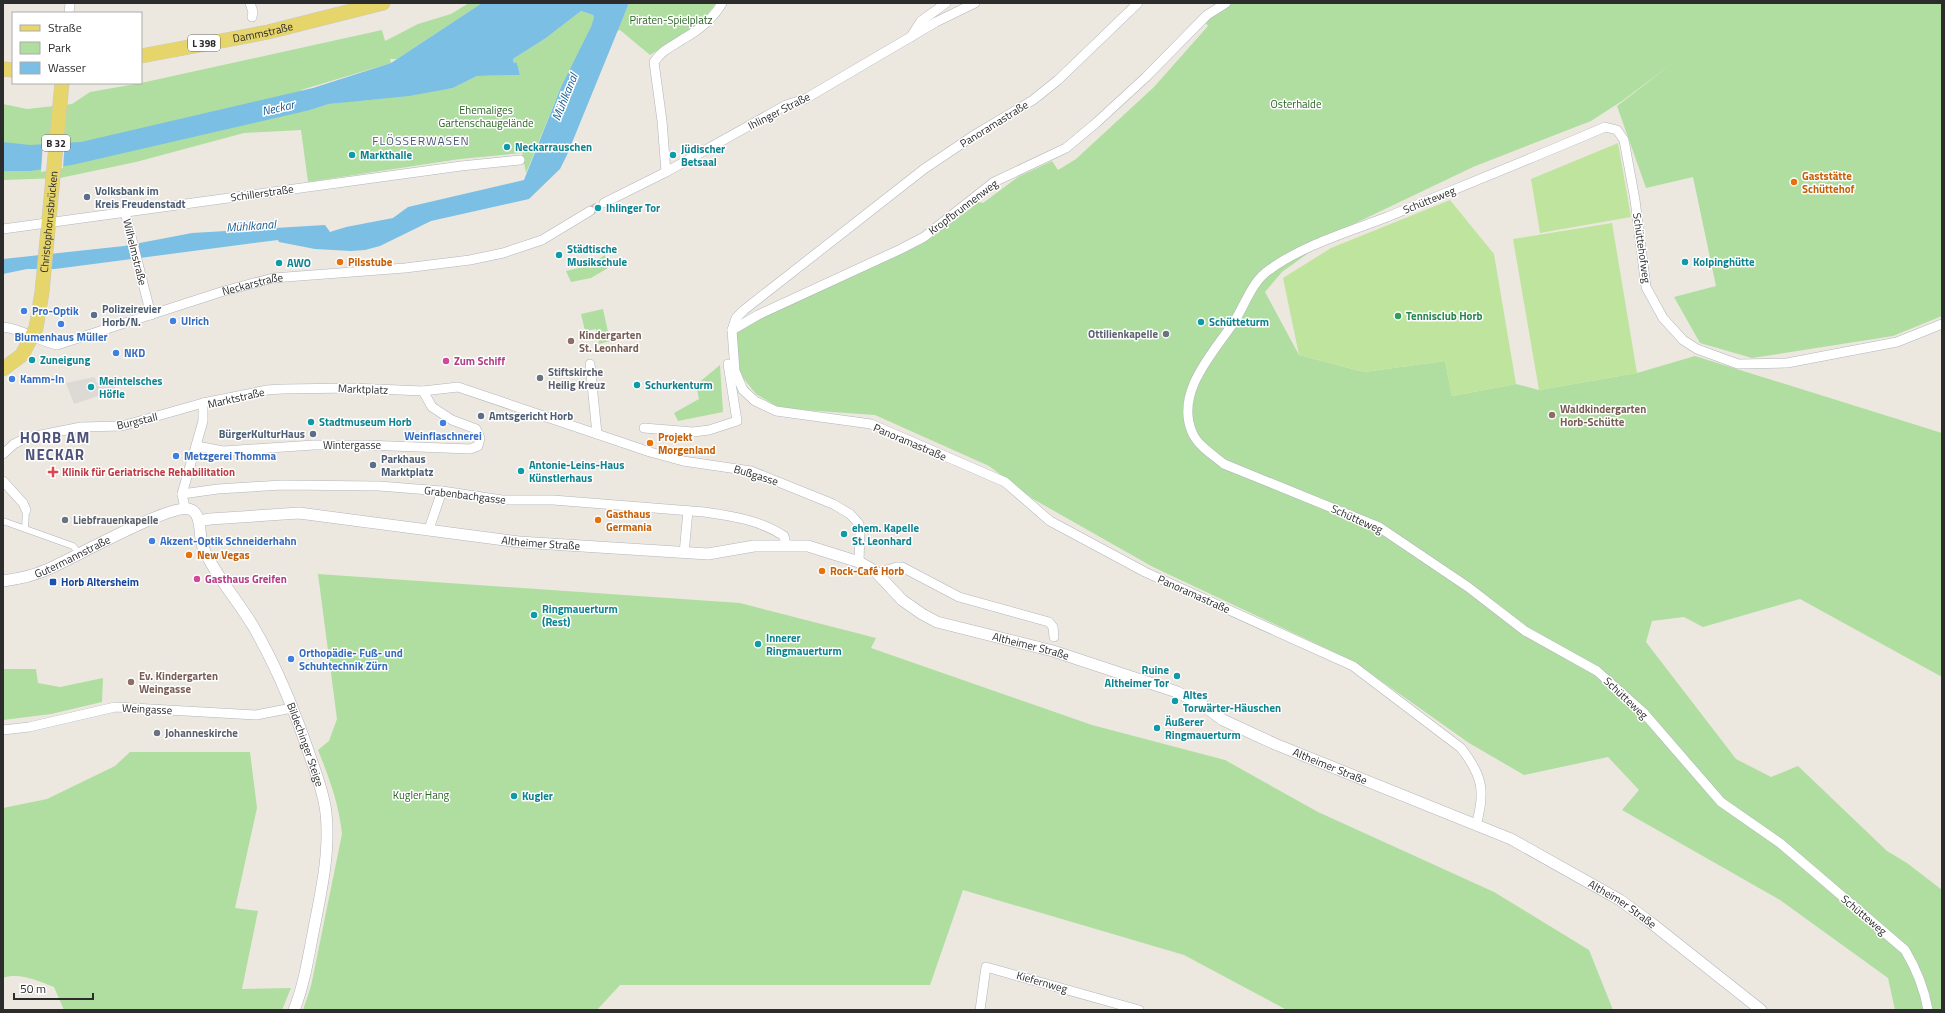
<svg xmlns="http://www.w3.org/2000/svg" width="1945" height="1013" font-family="'Titillium Web',sans-serif">
  <style>
    .green { fill: #afdea0 }
    .pitch { fill: #bfe49d }
    .plaza { fill: #dddad5 }
    .water { fill: #7bbfe5 }
    .pier { fill: #ece8df }
    .lines { fill: none; stroke-linecap: round; stroke-linejoin: round }
    .minor-tunnel { stroke: #c6c2bb; stroke-width: 9; stroke-dasharray: 9 4.5; stroke-linecap: butt }
    .pedestrian-casing { stroke: #b2b4be; stroke-width: 7 }
    .minor-casing { stroke: #b2b4be; stroke-width: 10 }
    .tertiary-casing { stroke: #b2b4be; stroke-width: 12 }
    .primary-casing { stroke: #c8c8c8; stroke-width: 15 }
    .pedestrian { stroke: #fff; stroke-width: 6 }
    .minor { stroke: #fff; stroke-width: 9 }
    .tertiary { stroke: #fff; stroke-width: 11 }
    .primary { stroke: #e6d56a; stroke-width: 14 }
    .culture-dot { fill: #0f9aa8; stroke: #fff; stroke-width: 1.5 }
    .food-dot { fill: #e8710a; stroke: #fff; stroke-width: 1.5 }
    .service-dot { fill: #5c6f8a; stroke: #fff; stroke-width: 1.5 }
    .shop-dot { fill: #3f7fe0; stroke: #fff; stroke-width: 1.5 }
    .leisure-dot { fill: #2e9e5b; stroke: #fff; stroke-width: 1.5 }
    .worship-dot { fill: #6b7280; stroke: #fff; stroke-width: 1.5 }
    .education-dot { fill: #8d6e63; stroke: #fff; stroke-width: 1.5 }
    .hotel-dot { fill: #d1479c; stroke: #fff; stroke-width: 1.5 }
    .health-dot { fill: #e0444e; stroke: #fff; stroke-width: 1.5 }
    .transit-dot { fill: #1a4fb4; stroke: #fff; stroke-width: 1.5 }
    .labels { text-anchor: middle; stroke-width: 3; stroke-linejoin: round; paint-order: stroke }
    .shield { fill: #fff; stroke: #6b6b6b; stroke-width: 1 }
    .shield-label { font-size: 10px; font-weight: bold; fill: #2c2c2c }
    .park-label { font-size: 11px; fill: #286321; stroke: #fff }
    .street-label { font-size: 11px; fill: #2c2c2c; stroke: #fff }
    .culture-label { font-size: 11px; font-weight: bold; fill: #0d838f; stroke: #fff; text-anchor: start }
    .food-label { font-size: 11px; font-weight: bold; fill: #c56008; stroke: #fff; text-anchor: start }
    .service-label { font-size: 11px; font-weight: bold; fill: #4e5e75; stroke: #fff; text-anchor: start }
    .shop-label { font-size: 11px; font-weight: bold; fill: #366cbe; stroke: #fff; text-anchor: start }
    .leisure-label { font-size: 11px; font-weight: bold; fill: #27864d; stroke: #fff; text-anchor: start }
    .worship-label { font-size: 11px; font-weight: bold; fill: #5b616d; stroke: #fff; text-anchor: start }
    .education-label { font-size: 11px; font-weight: bold; fill: #785e54; stroke: #fff; text-anchor: start }
    .hotel-label { font-size: 11px; font-weight: bold; fill: #b23c85; stroke: #fff; text-anchor: start }
    .health-label { font-size: 11px; font-weight: bold; fill: #be3a42; stroke: #fff; text-anchor: start }
    .transit-label { font-size: 11px; font-weight: bold; fill: #164399; stroke: #fff; text-anchor: start }
    .water-label { font-size: 12px; font-style: italic; fill: #185d93; stroke: #fff }
    .neighbourhood-label { font-size: 12px; letter-spacing: 1px; fill: #4f5379; stroke: #fff }
    .district-label { font-size: 15px; font-weight: bold; letter-spacing: 1px; fill: #4f5379; stroke: #fff }
  </style>
  <rect width="100%" height="100%" fill="#ece8df"/>
  <path class="green" d="M 469,3 L 482,3 L 397,59 L 390,59 L 391,63 L 301,90 L 310,110 L 329,104 L 453,88 L 477,76 L 520,75 L 517,63 L 513,62 L 513,59 L 546,38 L 581,11 L 593,15 L 594,17 L 591,28 L 620,24 L 629,3 L 716,3 L 700,25 L 650,55 L 620,30 L 586,39 L 561,87 L 526,173 L 522,153 L 460,159 L 308,182 L 301,130 L 244,133 L 136,162 L 60,178 L 3,180 L 3,104 L 27,109 L 72,104 L 90,92 L 141,83 L 382,30 L 385,41 L 418,24 L 451,14 Z
    M 1221,3 L 1942,3 L 1942,316 L 1893,336 L 1752,358 L 1700,343 L 1674,297 L 1716,286 L 1693,177 L 1646,188 L 1617,106 L 1674,62 L 1622,101 L 1591,121 L 1473,167 L 1339,231 L 1282,272 L 1265,292 L 1299,355 L 1364,372 L 1445,361 L 1452,396 L 1516,384 L 1539,390 L 1637,373 L 1695,356 L 1942,433 L 1942,677 L 1800,599 L 1703,627 L 1684,617 L 1652,621 L 1646,642 L 1736,759 L 1771,777 L 1798,766 L 1887,851 L 1907,863 L 1942,890 L 1942,1010 L 1895,1010 L 1888,978 L 1780,900 L 1622,810 L 1639,790 L 1608,757 L 1524,775 L 1469,743 L 1353,661 L 1153,567 L 1033,499 L 989,466 L 875,415 L 790,409 L 776,406 L 756,394 L 735,368 L 735,323 L 922,244 L 979,202 L 983,203 L 1018,177 L 1052,161 L 1058,170 L 1076,159 L 1154,87 L 1208,26 L 1203,19 Z
    M 605,255 L 608,268 L 591,278 L 571,282 L 566,271 L 587,266 Z
    M 603,309 L 610,341 L 599,344 L 596,329 L 585,331 L 581,314 Z
    M 720,365 L 723,412 L 678,421 L 674,413 L 699,399 L 696,385 Z
    M 318,574 L 740,603 L 876,638 L 871,648 L 1092,725 L 1225,760 L 1318,812 L 1494,892 L 1589,950 L 1613,1010 L 1287,1010 L 1184,955 L 963,890 L 930,985 L 620,985 L 597,1010 L 303,1010 L 311,986 L 342,834 C 339,804 329,777 318,750 L 329,741 L 337,719 Z
    M 3,669 L 36,669 L 38,683 L 60,687 L 103,678 L 102,702 L 51,714 L 3,720 Z
    M 130,752 L 250,752 L 257,808 L 235,908 L 258,911 L 242,989 L 291,988 L 282,1010 L 64,1010 L 54,987 C 38,981 19,972 3,978 L 3,808 L 47,799 L 115,766 Z"/>
  <path class="pitch" d="M 1618,143 L 1631,217 L 1540,233 L 1531,179 Z
    M 1450,200 L 1494,254 L 1516,384 L 1452,396 L 1445,361 L 1364,372 L 1299,355 L 1283,278 L 1331,248 Z
    M 1612,223 L 1637,373 L 1539,390 L 1513,239 Z"/>
  <path class="plaza" d="M 94,377 L 97,383 L 110,378 L 116,390 L 74,404 L 66,383 Z"/>
  <path class="water" d="M 482,3 L 629,3 L 567,155 L 560,169 L 529,199 L 431,221 L 380,246 L 365,250 L 351,251 L 315,249 L 279,242 L 278,240 L 55,269 L 27,269 L 3,274 L 3,259 L 124,246 L 192,233 L 325,225 L 330,232 L 346,227 L 393,218 L 408,207 L 524,180 L 561,87 L 591,27 L 594,17 L 593,15 L 581,11 L 546,38 L 513,59 L 513,62 L 517,63 L 520,75 L 477,76 L 453,88 L 409,96 L 329,104 L 310,110 L 72,165 L 30,171 L 3,171 L 3,142 L 30,145 L 81,142 L 313,88 L 391,63 Z"/>
  <path class="pier" d="M 65,141 L 63,168 L 41,172 L 43,142 Z"/>
  <g class="lines">
    <path class="minor-tunnel" d="M 590,211 L 604,203"/>
    <g class="pedestrian-casing">
      <path id="pedestrian" d="M 3,521 L 73,546 L 80,554
        M 25,528 L 26,510"/>
    </g>
    <g class="minor-casing">
      <g id="minor">
        <path d="M 250,3 L 253,12 L 252,17"/>
        <path d="M 1138,3 L 1058,80 L 1033,100 L 976,134 L 924,169 L 744,310 L 736,318 L 732,330 L 735,371 L 743,390 L 755,401 L 776,411 L 871,424 L 1005,482 L 1050,521 L 1145,572 L 1353,666 L 1461,748 C 1482,775 1486,791 1476,825"/>
        <path d="M 69,13 L 70,3"/>
        <path d="M 911,37 L 921,21 L 946,3"/>
        <path d="M 666,172 L 662,121 L 654,62 C 662,50 671,47 683,39 C 699,30 713,19 722,3"/>
        <path d="M 604,203 L 666,172 L 786,105 L 805,99 L 936,22 L 975,3"/>
        <path d="M 125,212 L 151,315"/>
        <path d="M 3,229 L 461,166 L 520,160"/>
        <path id="s1" d="M 3,327 C 23,329 38,341 57,345 L 224,291 L 273,278 L 405,268 L 470,260 L 503,253 L 542,240 L 590,211"/>
        <path d="M 732,330 L 758,315 L 901,249 L 924,237 L 994,182 L 1066,148 L 1096,123 L 1146,77 L 1207,15 L 1226,3"/>
        <path d="M 590,364 L 597,434"/>
        <path d="M 644,428 L 693,432 L 709,430 L 737,421 L 728,364"/>
        <path d="M 197,446 L 223,451 L 314,445 L 365,445 L 470,449 L 478,446 L 480,438 L 476,429 L 452,420 L 432,407 L 423,391"/>
        <path d="M 3,454 L 14,444 L 26,438 L 81,427 L 122,426 L 203,403"/>
        <path d="M 3,481 L 23,503 L 26,510"/>
        <path d="M 182,494 L 218,489 L 282,485 L 379,486 L 442,491 L 502,500 L 553,500 L 704,512 C 732,516 760,520 784,536 L 786,545"/>
        <path d="M 185,508 L 182,494 L 203,421 L 203,403 L 267,390 L 283,389 L 352,388 L 423,391 L 458,387 L 650,452 L 683,461 L 751,471 L 833,504 L 850,514 L 859,524 L 860,531 L 859,562"/>
        <path d="M 429,529 L 442,491"/>
        <path d="M 684,553 L 688,511"/>
        <path d="M 878,573 L 897,567 L 902,567 L 959,597 L 1049,622 L 1053,627 L 1054,637"/>
        <path d="M 3,730 L 29,727 L 115,707 L 256,715 L 292,708"/>
        <path d="M 980,1010 L 986,967 L 1139,1010"/>
        <path d="M 1928,1010 C 1924,987 1917,970 1905,950 L 1780,843 L 1721,802 L 1643,712 L 1597,671 L 1525,631 L 1468,587 L 1379,527 L 1224,464 C 1213,455 1197,445 1192,432 C 1175,392 1213,353 1234,322 C 1245,305 1252,281 1269,270 C 1303,245 1348,232 1387,217 C 1460,187 1533,158 1605,127 L 1617,130 L 1624,140 L 1635,200 L 1646,287 L 1663,318 L 1683,340 L 1697,349 L 1738,364 L 1787,363 L 1897,342 L 1942,324"/>
      </g>
    </g>
    <g class="tertiary-casing">
      <g id="tertiary">
        <path id="s2" d="M 199,521 L 210,519 L 299,513 L 519,542 L 708,554 L 754,546 L 808,546 L 859,562 L 875,571 L 902,600 L 922,614 L 937,622 L 1053,651 L 1177,692 L 1201,704 L 1223,720 L 1275,744 L 1511,839 L 1620,900 L 1650,922 L 1761,1010"/>
        <path id="s3" d="M 3,581 C 17,579 33,576 46,570 C 70,560 169,504 189,509 C 202,512 199,534 202,544 C 205,553 209,560 214,568 C 226,588 241,606 253,626 C 277,667 296,714 311,759 C 317,776 324,794 326,813 C 330,849 322,888 315,923 C 309,952 305,983 294,1010"/>
      </g>
    </g>
    <g class="primary-casing">
      <g id="primary">
        <path id="s4" d="M 141,56 L 268,32 L 383,3"/>
        <path d="M 3,69 L 13,70"/>
        <path id="s5" d="M 3,369 L 22,355 L 36,328 L 42,292 L 62,83"/>
      </g>
    </g>
    <use href="#pedestrian" class="pedestrian"/>
    <use href="#minor" class="minor"/>
    <use href="#tertiary" class="tertiary"/>
    <use href="#primary" class="primary"/>
  </g>
  <g class="culture-dot">
    <circle cx="507" cy="147" r="4"/>
    <circle cx="352" cy="155" r="4"/>
    <circle cx="673" cy="155" r="4"/>
    <circle cx="598" cy="208" r="4"/>
    <circle cx="559" cy="255" r="4"/>
    <circle cx="1685" cy="262" r="4"/>
    <circle cx="279" cy="263" r="4"/>
    <circle cx="1201" cy="322" r="4"/>
    <circle cx="32" cy="360" r="4"/>
    <circle cx="637" cy="385" r="4"/>
    <circle cx="91" cy="387" r="4"/>
    <circle cx="311" cy="422" r="4"/>
    <circle cx="521" cy="471" r="4"/>
    <circle cx="844" cy="534" r="4"/>
    <circle cx="534" cy="615" r="4"/>
    <circle cx="758" cy="644" r="4"/>
    <circle cx="1177" cy="676" r="4"/>
    <circle cx="1175" cy="701" r="4"/>
    <circle cx="1157" cy="728" r="4"/>
    <circle cx="514" cy="796" r="4"/>
  </g>
  <g class="food-dot">
    <circle cx="1794" cy="182" r="4"/>
    <circle cx="340" cy="262" r="4"/>
    <circle cx="650" cy="443" r="4"/>
    <circle cx="598" cy="520" r="4"/>
    <circle cx="189" cy="555" r="4"/>
    <circle cx="822" cy="571" r="4"/>
  </g>
  <g class="service-dot">
    <circle cx="87" cy="197" r="4"/>
    <circle cx="94" cy="315" r="4"/>
    <circle cx="481" cy="416" r="4"/>
    <circle cx="313" cy="434" r="4"/>
    <circle cx="373" cy="465" r="4"/>
  </g>
  <g class="shop-dot">
    <circle cx="24" cy="311" r="4"/>
    <circle cx="173" cy="321" r="4"/>
    <circle cx="61" cy="324" r="4"/>
    <circle cx="116" cy="353" r="4"/>
    <circle cx="12" cy="379" r="4"/>
    <circle cx="443" cy="423" r="4"/>
    <circle cx="176" cy="456" r="4"/>
    <circle cx="152" cy="541" r="4"/>
    <circle cx="291" cy="659" r="4"/>
  </g>
  <circle class="leisure-dot" cx="1398" cy="316" r="4"/>
  <g class="worship-dot">
    <circle cx="1166" cy="334" r="4"/>
    <circle cx="540" cy="378" r="4"/>
    <circle cx="65" cy="520" r="4"/>
    <circle cx="157" cy="733" r="4"/>
  </g>
  <g class="education-dot">
    <circle cx="571" cy="341" r="4"/>
    <circle cx="1552" cy="415" r="4"/>
    <circle cx="131" cy="682" r="4"/>
  </g>
  <g class="hotel-dot">
    <circle cx="446" cy="361" r="4"/>
    <circle cx="197" cy="579" r="4"/>
  </g>
  <path class="health-dot" d="M51 466h4v4h4v4h-4v4h-4v-4h-4v-4h4z"/>
  <rect class="transit-dot" x="49" y="578" width="8" height="8" rx="2"/>
  <g class="labels">
    <g class="shield">
      <rect x="188" y="35" width="32" height="16" rx="3"/>
      <rect x="42" y="135" width="28" height="16" rx="3"/>
    </g>
    <g class="shield-label">
      <text x="204" y="47">L 398</text>
      <text x="56" y="147">B 32</text>
    </g>
    <g class="park-label">
      <text x="671" y="24">Piraten-Spielplatz</text>
      <text x="1296" y="108">Osterhalde</text>
      <text x="486" y="114">Ehemaliges<tspan x="486" dy="13">Gartenschaugelände</tspan></text>
      <text x="421" y="799">Kugler Hang</text>
    </g>
    <g class="street-label">
      <text dy="4" stroke="none"><textPath href="#s4" startOffset="124">Dammstraße</textPath></text>
      <text transform="translate(779 111) rotate(-27)" y="4">Ihlinger Straße</text>
      <text transform="translate(994 124) rotate(-32)" y="4">Panoramastraße</text>
      <text transform="translate(262 193) rotate(-8)" y="4">Schillerstraße</text>
      <text transform="translate(1429 200) rotate(-22)" y="4">Schütteweg</text>
      <text transform="translate(963 207) rotate(-37)" y="4">Kropfbrunnenweg</text>
      <text dy="4" stroke="none"><textPath href="#s5" startOffset="161">Christophorusbrücken</textPath></text>
      <text transform="translate(1642 248) rotate(82)" y="4">Schüttehofweg</text>
      <text transform="translate(135 252) rotate(76)" y="4">Wilhelmstraße</text>
      <text dy="4" stroke="none"><textPath href="#s1" startOffset="262">Neckarstraße</textPath></text>
      <text transform="translate(363 389) rotate(2)" y="4">Marktplatz</text>
      <text transform="translate(236 398) rotate(-13)" y="4">Marktstraße</text>
      <text transform="translate(137 421) rotate(-13)" y="4">Burgstall</text>
      <text transform="translate(910 442) rotate(23)" y="4">Panoramastraße</text>
      <text x="352" y="449">Wintergasse</text>
      <text transform="translate(756 475) rotate(17)" y="4">Bußgasse</text>
      <text transform="translate(465 495) rotate(7)" y="4">Grabenbachgasse</text>
      <text transform="translate(1357 519) rotate(24)" y="4">Schütteweg</text>
      <text dy="4" stroke="none"><textPath href="#s2" startOffset="344">Altheimer Straße</textPath></text>
      <text dy="4" stroke="none"><textPath href="#s3" startOffset="74">Gutermannstraße</textPath></text>
      <text transform="translate(1194 594) rotate(24)" y="4">Panoramastraße</text>
      <text dy="4" stroke="none"><textPath href="#s2" startOffset="862">Altheimer Straße</textPath></text>
      <text transform="translate(1626 698) rotate(43)" y="4">Schütteweg</text>
      <text transform="translate(147 709) rotate(3)" y="4">Weingasse</text>
      <text dy="4" stroke="none"><textPath href="#s3" startOffset="467">Bildechinger Steige</textPath></text>
      <text dy="4" stroke="none"><textPath href="#s2" startOffset="1186">Altheimer Straße</textPath></text>
      <text dy="4" stroke="none"><textPath href="#s2" startOffset="1510">Altheimer Straße</textPath></text>
      <text transform="translate(1864 915) rotate(40)" y="4">Schütteweg</text>
      <text transform="translate(1042 982) rotate(16)" y="4">Kiefernweg</text>
    </g>
    <g class="culture-label">
      <text x="515" y="151">Neckarrauschen</text>
      <text x="681" y="153">Jüdischer<tspan x="681" dy="13">Betsaal</tspan></text>
      <text x="360" y="159">Markthalle</text>
      <text x="606" y="212">Ihlinger Tor</text>
      <text x="567" y="253">Städtische<tspan x="567" dy="13">Musikschule</tspan></text>
      <text x="1693" y="266">Kolpinghütte</text>
      <text x="287" y="267">AWO</text>
      <text x="1209" y="326">Schütteturm</text>
      <text x="40" y="364">Zuneigung</text>
      <text x="99" y="385">Meintelsches<tspan x="99" dy="13">Höfle</tspan></text>
      <text x="645" y="389">Schurkenturm</text>
      <text x="319" y="426">Stadtmuseum Horb</text>
      <text x="529" y="469">Antonie-Leins-Haus<tspan x="529" dy="13">Künstlerhaus</tspan></text>
      <text x="852" y="532">ehem. Kapelle<tspan x="852" dy="13">St. Leonhard</tspan></text>
      <text x="542" y="613">Ringmauerturm<tspan x="542" dy="13">(Rest)</tspan></text>
      <text x="766" y="642">Innerer<tspan x="766" dy="13">Ringmauerturm</tspan></text>
      <text x="1169" y="674" text-anchor="end">Ruine<tspan x="1169" dy="13">Altheimer Tor</tspan></text>
      <text x="1183" y="699">Altes<tspan x="1183" dy="13">Torwärter-Häuschen</tspan></text>
      <text x="1165" y="726">Äußerer<tspan x="1165" dy="13">Ringmauerturm</tspan></text>
      <text x="522" y="800">Kugler</text>
    </g>
    <g class="food-label">
      <text x="1802" y="180">Gaststätte<tspan x="1802" dy="13">Schüttehof</tspan></text>
      <text x="348" y="266">Pilsstube</text>
      <text x="658" y="441">Projekt<tspan x="658" dy="13">Morgenland</tspan></text>
      <text x="606" y="518">Gasthaus<tspan x="606" dy="13">Germania</tspan></text>
      <text x="197" y="559">New Vegas</text>
      <text x="830" y="575">Rock-Café Horb</text>
    </g>
    <g class="service-label">
      <text x="95" y="195">Volksbank im<tspan x="95" dy="13">Kreis Freudenstadt</tspan></text>
      <text x="102" y="313">Polizeirevier<tspan x="102" dy="13">Horb/N.</tspan></text>
      <text x="489" y="420">Amtsgericht Horb</text>
      <text x="305" y="438" text-anchor="end">BürgerKulturHaus</text>
      <text x="381" y="463">Parkhaus<tspan x="381" dy="13">Marktplatz</tspan></text>
    </g>
    <g class="shop-label">
      <text x="32" y="315">Pro-Optik</text>
      <text x="181" y="325">Ulrich</text>
      <text x="61" y="341" text-anchor="middle">Blumenhaus Müller</text>
      <text x="124" y="357">NKD</text>
      <text x="20" y="383">Kamm-In</text>
      <text x="443" y="440" text-anchor="middle">Weinflaschnerei</text>
      <text x="184" y="460">Metzgerei Thomma</text>
      <text x="160" y="545">Akzent-Optik Schneiderhahn</text>
      <text x="299" y="657">Orthopädie- Fuß- und<tspan x="299" dy="13">Schuhtechnik Zürn</tspan></text>
    </g>
    <g class="leisure-label">
      <text x="1406" y="320">Tennisclub Horb</text>
    </g>
    <g class="worship-label">
      <text x="1158" y="338" text-anchor="end">Ottilienkapelle</text>
      <text x="548" y="376">Stiftskirche<tspan x="548" dy="13">Heilig Kreuz</tspan></text>
      <text x="73" y="524">Liebfrauenkapelle</text>
      <text x="165" y="737">Johanneskirche</text>
    </g>
    <g class="education-label">
      <text x="579" y="339">Kindergarten<tspan x="579" dy="13">St. Leonhard</tspan></text>
      <text x="1560" y="413">Waldkindergarten<tspan x="1560" dy="13">Horb-Schütte</tspan></text>
      <text x="139" y="680">Ev. Kindergarten<tspan x="139" dy="13">Weingasse</tspan></text>
    </g>
    <g class="hotel-label">
      <text x="454" y="365">Zum Schiff</text>
      <text x="205" y="583">Gasthaus Greifen</text>
    </g>
    <g class="health-label">
      <text x="62" y="476">Klinik für Geriatrische Rehabilitation</text>
    </g>
    <g class="transit-label">
      <text x="61" y="586">Horb Altersheim</text>
    </g>
    <g class="water-label">
      <text transform="translate(565 97) rotate(-68)" y="4">Mühlkanal</text>
      <text transform="translate(278 108) rotate(-13)" y="4">Neckar</text>
      <text transform="translate(251 226) rotate(-4)" y="4">Mühlkanal</text>
    </g>
    <g class="neighbourhood-label">
      <text x="421" y="145">FLÖSSERWASEN</text>
    </g>
    <g class="district-label">
      <text x="55" y="443">HORB AM<tspan x="55" dy="17">NECKAR</tspan></text>
    </g>
  </g>
  <rect width="1945" height="1013" fill="none" stroke="#2c2c2c" stroke-width="8"/>
  <rect x="12" y="12" width="130" height="72" fill="#ffffff" stroke="#ababab"/>
  <rect x="20" y="25" width="20" height="6" fill="#e6d56a" stroke="#ababab"/>
  <text x="48" y="32" font-size="12" fill="#2c2c2c">Straße</text>
  <rect x="20" y="42" width="20" height="12" fill="#afdea0" stroke="#ababab"/>
  <text x="48" y="52" font-size="12" fill="#2c2c2c">Park</text>
  <rect x="20" y="62" width="20" height="12" fill="#7bbfe5" stroke="#ababab"/>
  <text x="48" y="72" font-size="12" fill="#2c2c2c">Wasser</text>
  <path d="M14 993v6h79v-6" fill="none" stroke="#2c2c2c" stroke-width="2"/>
  <text x="20" y="993" font-size="12" fill="#2c2c2c" stroke="#ffffff" stroke-width="3" paint-order="stroke">50 m</text>
</svg>
